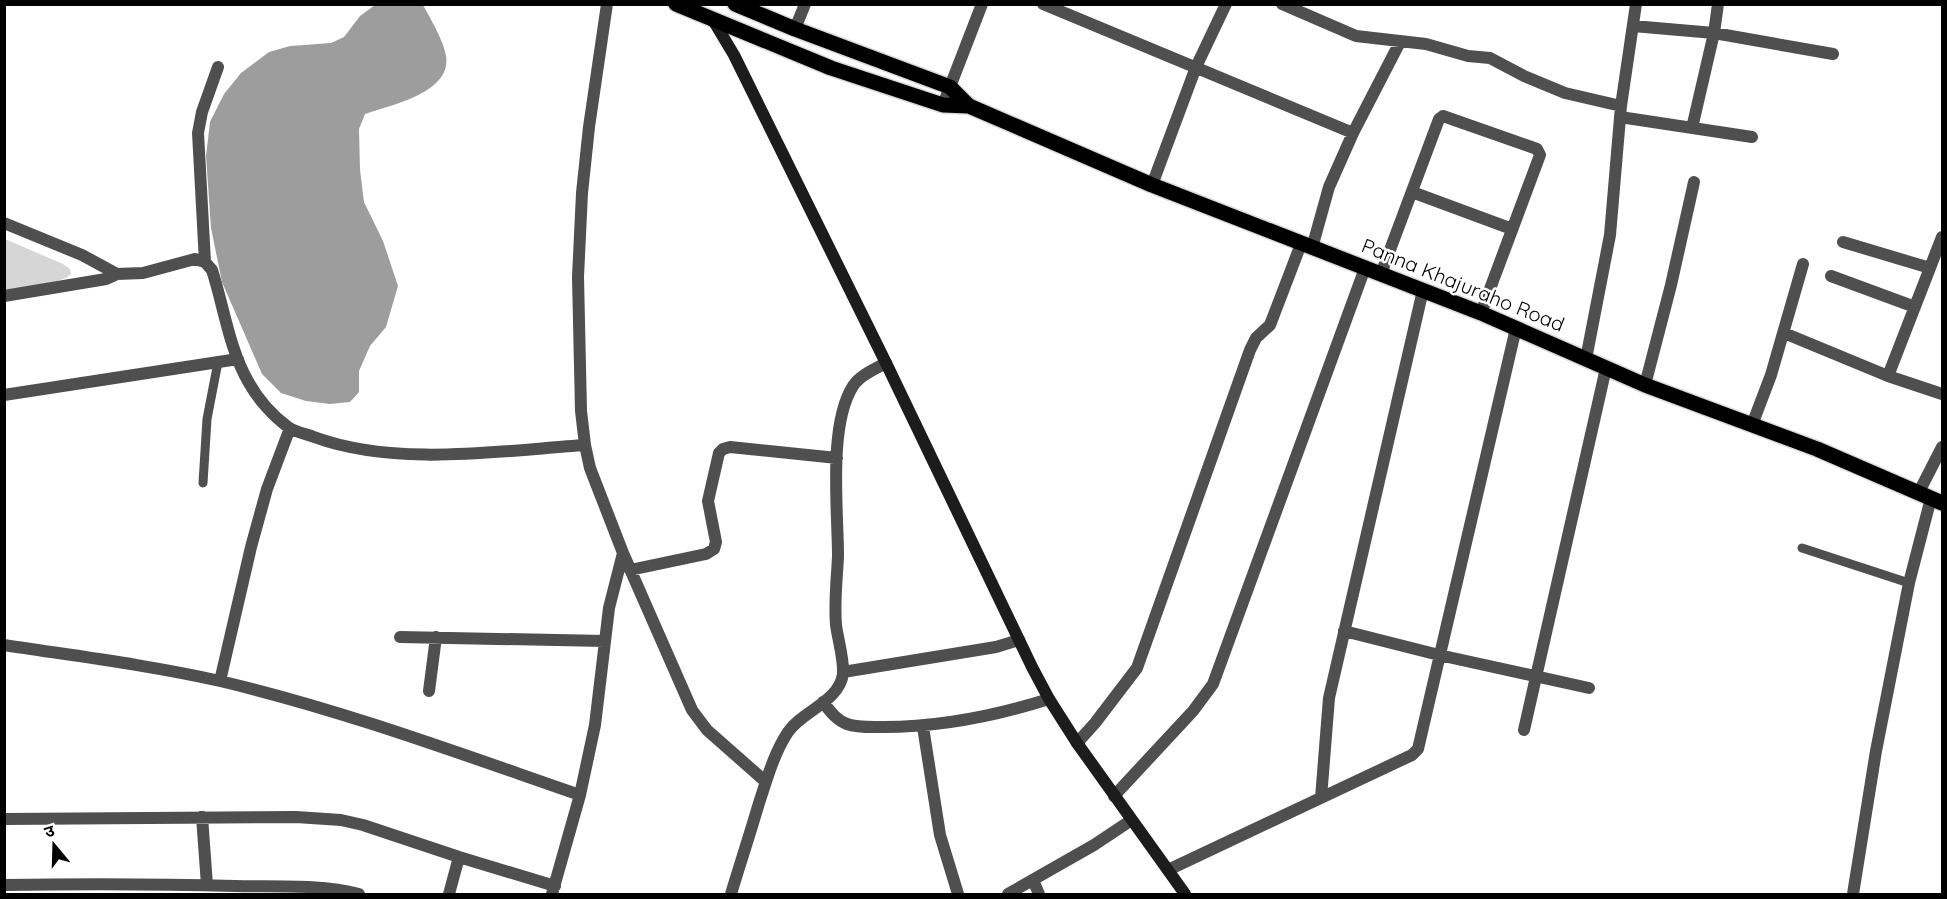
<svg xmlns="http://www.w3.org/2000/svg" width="1947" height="899" font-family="Quicksand,'Noto Sans Devanagari',sans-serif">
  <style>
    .green { fill: #d6d6d6 }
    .water { fill: #9d9d9d }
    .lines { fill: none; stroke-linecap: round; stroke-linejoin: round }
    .primary-casing { stroke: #dbdbdb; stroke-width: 18 }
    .service { stroke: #4f4f4f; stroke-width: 9 }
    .minor { stroke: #4f4f4f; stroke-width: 12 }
    .tertiary { stroke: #4f4f4f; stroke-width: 12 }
    .secondary { stroke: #1c1c1c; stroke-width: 12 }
    .primary { stroke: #000; stroke-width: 15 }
    .labels { text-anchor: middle; stroke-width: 5; stroke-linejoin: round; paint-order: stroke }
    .street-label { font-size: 20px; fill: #000; stroke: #fff }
  </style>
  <rect width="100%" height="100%" fill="#fff"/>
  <path class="green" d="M 5,239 L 63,264 L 70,269 L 71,274 C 63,284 19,287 5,290 Z"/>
  <path class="water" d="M 375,5 L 423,5 C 430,18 444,41 446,56 C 452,93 390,105 365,114 L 359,129 L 360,170 L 364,202 L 383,241 L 398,286 L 386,327 L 370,346 L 359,371 L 359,392 L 350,402 L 330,404 L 306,401 L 281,393 L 262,374 L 222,282 L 211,228 L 206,156 L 210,122 L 224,94 L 241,73 L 269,52 L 290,46 L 331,43 L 344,37 L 360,16 Z"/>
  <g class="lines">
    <g class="primary-casing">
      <path id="primary" d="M 676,4 L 831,68 L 943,105 L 969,106
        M 735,4 L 795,29 L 950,87 L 969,106 L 1152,185 L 1481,313 L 1645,385 L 1817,449 L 1942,503"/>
    </g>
    <path class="service" d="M 203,483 L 207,419 L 218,362
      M 1802,548 L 1909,583"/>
    <path class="minor" d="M 607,4 L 589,127 L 582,193 L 578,277 L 581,411 L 585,445 L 590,468 L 623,553 L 692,710 L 707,730 L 766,782
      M 1043,4 L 1353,133
      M 1282,4 L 1356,36 L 1426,44 L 1468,56 L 1490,58 L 1524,76 L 1565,93 L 1621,106
      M 1633,26 L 1714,33 L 1718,4
      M 795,29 L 805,4
      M 1620,117 L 1752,137
      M 1692,128 L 1714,33 L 1833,54
      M 1152,185 L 1196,67 L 1226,4
      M 1412,192 L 1512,229
      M 4,223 L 82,255 L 117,274 L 143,273 L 195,259 L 205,262 L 212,270 C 224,307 229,349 249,383 C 258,399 273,416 288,427 C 295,432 306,434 314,437 C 396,467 499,451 585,445
      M 1843,242 L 1930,268
      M 1312,248 L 1329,187 L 1353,133 L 1400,42
      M 205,262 L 198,133 L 202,112 L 218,67
      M 1381,274 L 1439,119 L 1443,116 L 1537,149 L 1540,155 L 1481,313
      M 1831,276 L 1915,307
      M 4,296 L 106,279 L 117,274
      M 1784,333 L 1888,376 L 1942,394
      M 1586,359 L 1610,235 L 1621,106 L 1636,4
      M 1888,376 L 1942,237
      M 1645,385 L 1671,285 L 1694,182
      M 4,395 L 238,359
      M 1752,425 L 1771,375 L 1803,264
      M 1919,492 L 1942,447
      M 630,570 L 706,554 L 714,549 L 716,542 L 708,501 L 719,453 L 723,449 L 730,447 L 837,458
      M 1344,631 L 1439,655 L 1589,688
      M 400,637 L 605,641
      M 4,645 C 76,656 149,665 220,681 C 343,710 461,754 580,795
      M 843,672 L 996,647 L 1019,640
      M 220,681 L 251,547 L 267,489 L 290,428
      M 429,691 L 436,637
      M 823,702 C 830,711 836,720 847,724 C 858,728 872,727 884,727 C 941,727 995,716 1049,699
      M 923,727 L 940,835 L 958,894
      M 1524,730 L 1606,368
      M 1077,743 L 1095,723 L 1137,668 L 1250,350 L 1256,338 L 1270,325 L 1301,244
      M 1114,796 L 1193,711 L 1213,684 L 1365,268
      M 1321,798 L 1329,698 L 1423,290
      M 202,817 L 207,885
      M 4,819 L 296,817 L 341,820 L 363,825 L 459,857 L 555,886
      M 1168,870 L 1412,755 L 1418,749 L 1516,328
      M 1033,880 L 1039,894
      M 4,885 C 81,884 158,884 235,886 C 275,887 320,884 359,894
      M 449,894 L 459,857
      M 552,894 L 580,795 L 595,725 L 609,608 L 623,553
      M 731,894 C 740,864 750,834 759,803 C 767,779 774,753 788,732 C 802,711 839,702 843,674 C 844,659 838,640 836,625 C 834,602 837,579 838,556 C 838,511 828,425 853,386 C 860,375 875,369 886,363
      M 1008,894 L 1094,845 L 1130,821
      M 1853,894 L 1876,751 L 1909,583 L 1931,498"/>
    <path class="tertiary" d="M 943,105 L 982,4"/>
    <path class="secondary" d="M 713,20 L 734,55 L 886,363 L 1032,667 L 1049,699 L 1077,743 L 1185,894"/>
    <use href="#primary" class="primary"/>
  </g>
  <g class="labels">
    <g class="street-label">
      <text transform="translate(1463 285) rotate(22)" y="7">Panna Khajuraho Road</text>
    </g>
  </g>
  <rect width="1947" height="899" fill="none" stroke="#000000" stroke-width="12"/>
  <g transform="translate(54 845) rotate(341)" stroke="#ffffff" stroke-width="4.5" paint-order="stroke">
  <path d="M0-4.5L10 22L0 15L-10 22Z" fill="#000000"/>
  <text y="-9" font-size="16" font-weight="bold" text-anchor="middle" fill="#000000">उ</text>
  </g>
</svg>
